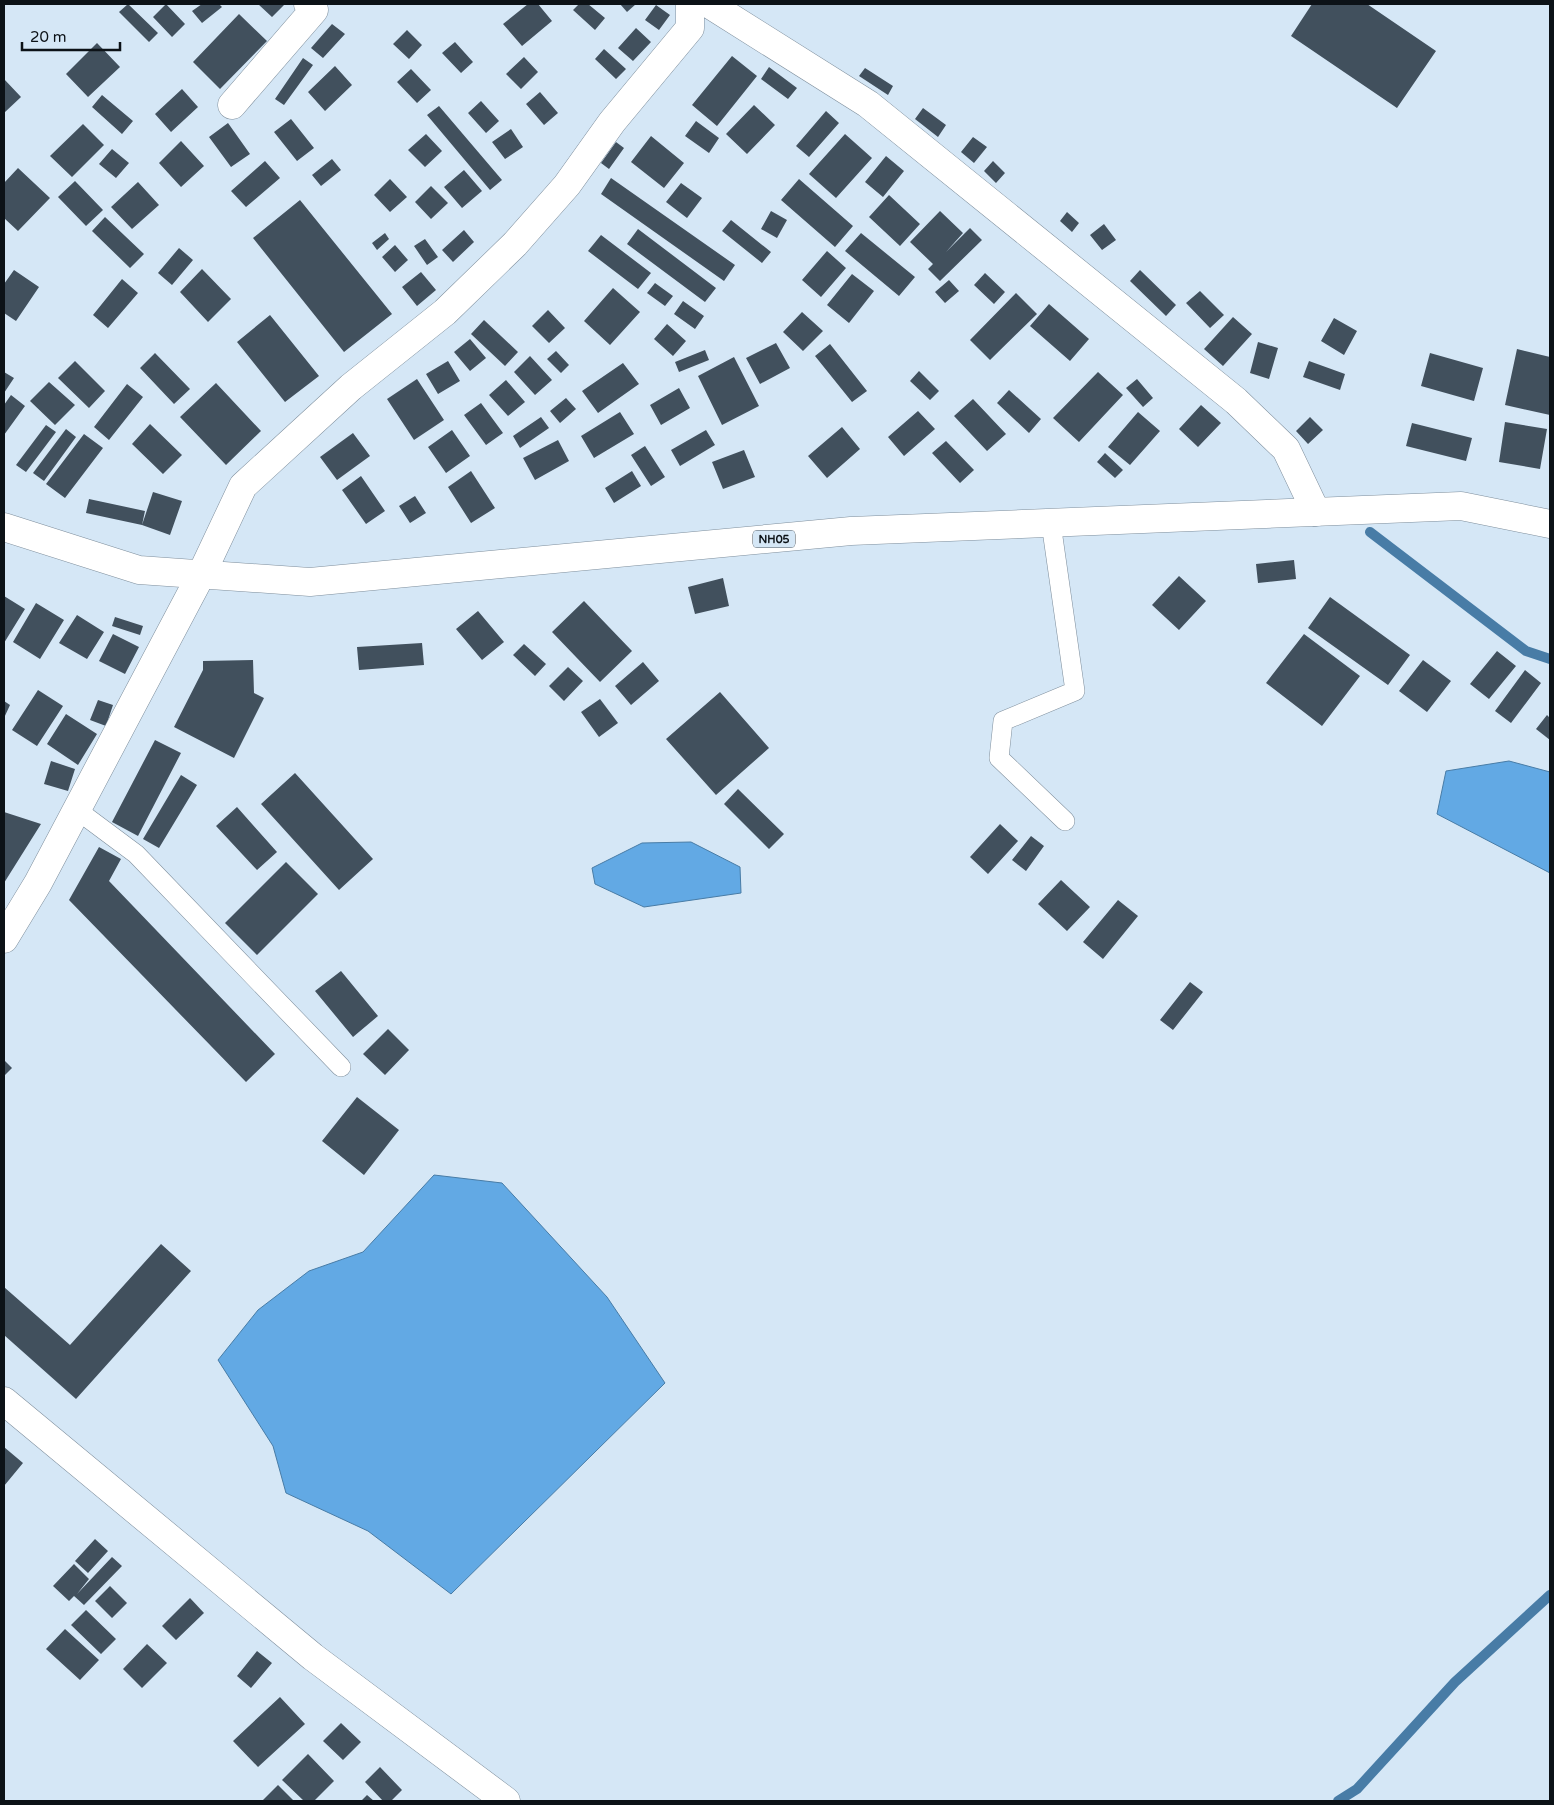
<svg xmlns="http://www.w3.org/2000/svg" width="1554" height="1805" font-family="'Varela Round',sans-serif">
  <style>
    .water { fill: #62a9e4; stroke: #487ca6 }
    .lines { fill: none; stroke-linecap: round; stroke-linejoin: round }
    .stream { stroke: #487ca6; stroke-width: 10 }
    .building { fill: #41505d }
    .service-casing { stroke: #7e8e9c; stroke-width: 20 }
    .minor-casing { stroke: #7e8e9c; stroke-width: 29 }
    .tertiary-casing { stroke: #7e8e9c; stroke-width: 29 }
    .primary-casing { stroke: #7e8e9c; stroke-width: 29 }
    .service { stroke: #fff; stroke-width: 19 }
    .minor { stroke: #fff; stroke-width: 28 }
    .tertiary { stroke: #fff; stroke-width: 28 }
    .primary { stroke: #fff; stroke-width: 28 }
    .labels { text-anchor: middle; stroke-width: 5; stroke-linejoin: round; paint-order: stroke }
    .shield { fill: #d5e7f6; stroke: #48525a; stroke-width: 1 }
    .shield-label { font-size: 11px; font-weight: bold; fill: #0c1217 }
  </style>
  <rect width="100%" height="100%" fill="#d5e7f6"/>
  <path class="water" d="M 1509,761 L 1550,772 L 1550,873 L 1437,814 L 1446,771 Z
    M 691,842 L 740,867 L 741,893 L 644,907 L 595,884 L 592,868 L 642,843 Z
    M 434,1175 L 502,1183 L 607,1297 L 665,1383 L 451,1594 L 368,1531 L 286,1493 L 273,1446 L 218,1360 L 258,1310 L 309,1271 L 363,1252 Z"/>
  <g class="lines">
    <path class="stream" d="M 1370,532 L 1526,651 L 1550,659
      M 1338,1801 L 1357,1789 L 1455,1682 L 1550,1595"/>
  </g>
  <path class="building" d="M 128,4 L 158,33 L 149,42 L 119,12 Z
    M 166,4 L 185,24 L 172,37 L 153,17 Z
    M 202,4 L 219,4 L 222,7 L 202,23 L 192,11 Z
    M 258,4 L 283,4 L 284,5 L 272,17 Z
    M 528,4 L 538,4 L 552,21 L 522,46 L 503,24 Z
    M 579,4 L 588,4 L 605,18 L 595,30 L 573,10 Z
    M 620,4 L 636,4 L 627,12 Z
    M 1312,4 L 1367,4 L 1436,51 L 1397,108 L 1291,36 Z
    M 656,5 L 670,15 L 659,30 L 645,20 Z
    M 239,14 L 267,41 L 220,89 L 193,62 Z
    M 332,24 L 345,34 L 323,58 L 311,48 Z
    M 636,28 L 651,42 L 633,61 L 618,48 Z
    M 407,30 L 422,45 L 409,59 L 393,44 Z
    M 455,42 L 473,62 L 461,73 L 442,53 Z
    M 97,43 L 120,67 L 88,97 L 66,74 Z
    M 604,49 L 626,69 L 616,79 L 595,59 Z
    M 732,56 L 757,76 L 717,126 L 692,105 Z
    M 524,57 L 538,72 L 521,89 L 506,74 Z
    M 303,58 L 313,65 L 284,105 L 275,99 Z
    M 335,66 L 352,85 L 325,111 L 308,92 Z
    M 769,67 L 797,88 L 788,99 L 761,79 Z
    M 865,68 L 893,86 L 888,95 L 859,76 Z
    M 411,69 L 431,90 L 417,103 L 397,82 Z
    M 4,79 L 21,97 L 4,113 Z
    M 182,89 L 198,107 L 171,132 L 155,114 Z
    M 540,92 L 558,113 L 544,125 L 526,104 Z
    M 102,95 L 133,121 L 122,134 L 92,107 Z
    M 481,101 L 499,121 L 486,133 L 468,113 Z
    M 754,105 L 775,125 L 747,154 L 726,134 Z
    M 439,106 L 502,180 L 490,190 L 427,115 Z
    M 923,108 L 946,125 L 938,137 L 915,119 Z
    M 826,111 L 839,123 L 809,157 L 796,146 Z
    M 291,119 L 314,148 L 297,161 L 274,132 Z
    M 696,121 L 719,138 L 709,153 L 685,136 Z
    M 228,123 L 250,154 L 231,167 L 209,137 Z
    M 83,124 L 104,145 L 72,177 L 50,156 Z
    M 511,129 L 523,147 L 505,159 L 492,142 Z
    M 426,134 L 442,151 L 425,167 L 408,150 Z
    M 845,134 L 872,158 L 836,198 L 809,174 Z
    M 651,136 L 684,163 L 664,188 L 631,162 Z
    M 973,137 L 987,147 L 974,163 L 961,152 Z
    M 181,141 L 204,166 L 181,187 L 159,163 Z
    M 616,142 L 624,148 L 609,169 L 601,163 Z
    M 112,149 L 129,163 L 116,178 L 99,164 Z
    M 886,156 L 904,171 L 883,197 L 865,182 Z
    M 332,159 L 341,170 L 321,186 L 312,175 Z
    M 265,161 L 280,178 L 246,207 L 231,191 Z
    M 993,161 L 1005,173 L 996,183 L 984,171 Z
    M 18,168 L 50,198 L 18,231 L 4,218 L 4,183 Z
    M 464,170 L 482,191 L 462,208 L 444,187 Z
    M 611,178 L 735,265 L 724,281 L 601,194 Z
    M 390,179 L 407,197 L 390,212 L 374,195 Z
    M 799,179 L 853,226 L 835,247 L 781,200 Z
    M 75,181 L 103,210 L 86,226 L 58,197 Z
    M 138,182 L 159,205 L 132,229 L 111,207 Z
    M 681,183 L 702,198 L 687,218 L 666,202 Z
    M 431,186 L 448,203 L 431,219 L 415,202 Z
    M 889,195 L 920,224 L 900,246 L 869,217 Z
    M 300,200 L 392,314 L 344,352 L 253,238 Z
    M 771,211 L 787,220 L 777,238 L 761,229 Z
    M 940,211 L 963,233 L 946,252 L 970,228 L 982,240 L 940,281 L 928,269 L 933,264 L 910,242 Z
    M 1067,212 L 1079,223 L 1072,232 L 1060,221 Z
    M 105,217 L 144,254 L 130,268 L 92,231 Z
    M 731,220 L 771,252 L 762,263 L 722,231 Z
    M 1104,224 L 1116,240 L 1102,250 L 1090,235 Z
    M 638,229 L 716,288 L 705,302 L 627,244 Z
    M 464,230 L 474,242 L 453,262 L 442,250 Z
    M 385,233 L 389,239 L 377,250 L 372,243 Z
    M 861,233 L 915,277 L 899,296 L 845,251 Z
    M 601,235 L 651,273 L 638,289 L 588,251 Z
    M 425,239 L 438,257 L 427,265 L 414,246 Z
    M 395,245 L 408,260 L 395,272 L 382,257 Z
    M 179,248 L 193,260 L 172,285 L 158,273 Z
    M 827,251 L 846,268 L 821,297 L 802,280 Z
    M 202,269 L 231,299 L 208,322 L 180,292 Z
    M 14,270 L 39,287 L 16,321 L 4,313 L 4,284 Z
    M 1140,270 L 1176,305 L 1166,316 L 1130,281 Z
    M 421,272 L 436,290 L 417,306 L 402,287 Z
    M 985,273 L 1005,292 L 994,304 L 974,285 Z
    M 852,274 L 874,291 L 849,323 L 827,305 Z
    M 122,279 L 138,293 L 108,328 L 93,315 Z
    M 949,280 L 959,291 L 945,303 L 935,292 Z
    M 655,283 L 673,296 L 665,306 L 647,293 Z
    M 613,288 L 640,312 L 610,345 L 584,321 Z
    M 1200,291 L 1224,315 L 1210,328 L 1186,303 Z
    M 1016,293 L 1037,314 L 990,360 L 970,340 Z
    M 683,301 L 704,316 L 695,329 L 674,314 Z
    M 1049,304 L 1089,339 L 1070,361 L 1030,326 Z
    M 548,310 L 565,328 L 549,343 L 532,326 Z
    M 802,312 L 823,331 L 803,351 L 783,332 Z
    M 270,315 L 319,376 L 285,402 L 237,342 Z
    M 1233,317 L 1252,334 L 1223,366 L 1204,349 Z
    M 1334,318 L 1357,331 L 1344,355 L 1321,341 Z
    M 484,320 L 518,352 L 505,366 L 471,334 Z
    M 667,324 L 686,341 L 673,356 L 654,339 Z
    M 470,339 L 486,358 L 470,371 L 454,352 Z
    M 1258,342 L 1278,348 L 1269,379 L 1250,373 Z
    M 776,343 L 790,368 L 760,384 L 746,358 Z
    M 830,344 L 867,391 L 852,402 L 815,356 Z
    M 1517,349 L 1550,357 L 1550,415 L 1505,405 Z
    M 705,350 L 709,360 L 679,372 L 675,362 Z
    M 556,351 L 569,365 L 561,373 L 547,359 Z
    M 155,353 L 190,389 L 174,404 L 140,368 Z
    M 1430,353 L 1483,368 L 1474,401 L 1421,386 Z
    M 530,356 L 552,380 L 535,395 L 514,372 Z
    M 734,357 L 759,406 L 722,425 L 698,376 Z
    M 75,361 L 105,391 L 89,408 L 58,378 Z
    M 448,361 L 460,381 L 438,394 L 426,374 Z
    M 1309,361 L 1345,374 L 1340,390 L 1303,377 Z
    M 623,363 L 639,384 L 598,413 L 582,391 Z
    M 919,371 L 939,391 L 930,400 L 910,381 Z
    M 4,372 L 14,378 L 4,393 Z
    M 1098,372 L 1123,395 L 1079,442 L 1053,418 Z
    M 417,379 L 444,420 L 414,440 L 387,399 Z
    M 1137,379 L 1153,398 L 1143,407 L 1126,388 Z
    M 506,380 L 525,402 L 508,416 L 489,395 Z
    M 49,382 L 75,405 L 55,425 L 30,401 Z
    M 216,383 L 261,431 L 226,465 L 180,417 Z
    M 127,384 L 143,397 L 109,440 L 94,427 Z
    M 679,388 L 690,408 L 661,425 L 650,405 Z
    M 1009,390 L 1041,419 L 1029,433 L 997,403 Z
    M 11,395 L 25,406 L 4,435 L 4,405 Z
    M 566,398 L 576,409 L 560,423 L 550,411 Z
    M 973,399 L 1006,434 L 987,451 L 954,416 Z
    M 481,403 L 503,433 L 486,445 L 464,415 Z
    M 1201,405 L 1221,423 L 1198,447 L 1179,429 Z
    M 918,411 L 935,429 L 904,456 L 888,437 Z
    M 620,412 L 634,434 L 594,458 L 581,436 Z
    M 1138,412 L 1160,431 L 1130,465 L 1108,447 Z
    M 541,417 L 549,428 L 520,448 L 513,436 Z
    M 1310,417 L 1323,430 L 1308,444 L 1296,431 Z
    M 1505,422 L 1547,429 L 1540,469 L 1499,462 Z
    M 1412,423 L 1472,438 L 1466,461 L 1406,446 Z
    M 150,424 L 182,455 L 163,474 L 132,444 Z
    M 46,425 L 56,432 L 26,472 L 16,465 Z
    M 842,427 L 860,449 L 827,478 L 808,456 Z
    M 66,429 L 76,437 L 44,481 L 33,473 Z
    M 452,430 L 470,456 L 446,473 L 428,447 Z
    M 706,430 L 715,445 L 680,466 L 671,450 Z
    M 353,433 L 370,456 L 337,480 L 320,457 Z
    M 84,434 L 103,448 L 65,498 L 46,484 Z
    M 558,440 L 569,461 L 535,480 L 523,458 Z
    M 946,441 L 974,470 L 960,483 L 932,453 Z
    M 645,446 L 665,477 L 651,486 L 631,455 Z
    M 744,450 L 755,477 L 723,489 L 712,462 Z
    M 1105,453 L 1123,470 L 1115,478 L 1097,462 Z
    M 471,471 L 495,508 L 471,523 L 448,487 Z
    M 632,471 L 641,486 L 614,503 L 605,488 Z
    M 361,476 L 385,511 L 366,524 L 342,490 Z
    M 153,492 L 182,501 L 170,535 L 142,525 Z
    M 415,496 L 426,513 L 410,523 L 399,506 Z
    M 89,499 L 145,511 L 142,525 L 86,513 Z
    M 1294,560 L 1296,579 L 1258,583 L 1256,564 Z
    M 1179,576 L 1206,601 L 1179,630 L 1152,605 Z
    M 723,578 L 729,606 L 695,614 L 688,587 Z
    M 4,596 L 25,609 L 4,643 Z
    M 1330,597 L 1410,655 L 1388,685 L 1308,628 Z
    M 584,601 L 632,651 L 600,682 L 552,632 Z
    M 36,603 L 64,620 L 40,659 L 13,642 Z
    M 478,611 L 504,642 L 482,660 L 456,629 Z
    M 77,615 L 104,632 L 87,659 L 59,643 Z
    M 115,617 L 143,626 L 140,635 L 112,626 Z
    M 113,634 L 139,647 L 125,674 L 99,661 Z
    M 1304,634 L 1360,676 L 1322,726 L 1266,683 Z
    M 422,643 L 424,665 L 359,670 L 357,647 Z
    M 524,644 L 546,664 L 535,676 L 513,655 Z
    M 1497,651 L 1516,666 L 1489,699 L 1470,684 Z
    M 253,660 L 254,693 L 264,698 L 234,758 L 174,727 L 203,670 L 203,661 Z
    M 1423,660 L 1451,681 L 1427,712 L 1399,691 Z
    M 643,662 L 659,681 L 631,705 L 615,686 Z
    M 568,667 L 583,681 L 564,701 L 549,686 Z
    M 1525,670 L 1541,683 L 1511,723 L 1495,711 Z
    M 38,690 L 63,706 L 37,746 L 12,730 Z
    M 720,692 L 769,748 L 716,795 L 666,739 Z
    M 600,699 L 618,723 L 599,737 L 581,712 Z
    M 98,700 L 113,705 L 106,726 L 90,720 Z
    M 4,701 L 10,705 L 4,718 Z
    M 66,714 L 97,734 L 78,765 L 47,744 Z
    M 1547,715 L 1550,718 L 1550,740 L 1536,729 Z
    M 155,740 L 181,753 L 138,836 L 112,822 Z
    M 51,761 L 75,769 L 68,791 L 44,784 Z
    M 295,773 L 373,859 L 339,890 L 261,804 Z
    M 181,775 L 197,785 L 159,848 L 143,839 Z
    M 738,789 L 784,834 L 769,849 L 724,804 Z
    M 237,807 L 277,852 L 257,870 L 216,826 Z
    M 4,812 L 41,824 L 4,883 Z
    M 1000,824 L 1018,841 L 988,874 L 970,857 Z
    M 1031,836 L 1044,846 L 1026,871 L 1012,860 Z
    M 99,847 L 121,859 L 109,881 L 275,1054 L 246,1082 L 69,900 Z
    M 286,862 L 318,894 L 257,955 L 225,923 Z
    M 1061,880 L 1090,907 L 1067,931 L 1038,904 Z
    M 1118,900 L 1138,916 L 1103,959 L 1083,942 Z
    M 341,971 L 378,1016 L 353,1037 L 315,991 Z
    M 1190,982 L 1203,992 L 1173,1030 L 1160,1020 Z
    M 388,1029 L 409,1050 L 385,1075 L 363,1054 Z
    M 4,1060 L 12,1068 L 4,1076 Z
    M 357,1097 L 399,1130 L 364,1175 L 322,1141 Z
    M 161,1244 L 191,1271 L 76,1399 L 4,1335 L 4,1287 L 70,1345 Z
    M 4,1447 L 23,1463 L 4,1486 Z
    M 95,1539 L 108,1551 L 88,1573 L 75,1561 Z
    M 112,1557 L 122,1566 L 84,1605 L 74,1596 L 69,1601 L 53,1586 L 74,1564 L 89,1579 L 77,1594 Z
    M 110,1586 L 127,1603 L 112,1618 L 95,1601 Z
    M 190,1598 L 204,1613 L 176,1640 L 162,1626 Z
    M 86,1610 L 116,1639 L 101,1654 L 71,1625 Z
    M 65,1629 L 99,1660 L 80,1680 L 46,1649 Z
    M 147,1644 L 167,1663 L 142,1688 L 123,1669 Z
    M 257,1651 L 272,1663 L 251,1688 L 237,1676 Z
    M 280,1697 L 305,1724 L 258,1767 L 233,1741 Z
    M 341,1723 L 361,1742 L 343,1760 L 323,1741 Z
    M 308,1754 L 334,1781 L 314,1801 L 304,1801 L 282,1780 Z
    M 380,1767 L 402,1790 L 391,1801 L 383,1801 L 365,1782 Z
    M 278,1785 L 294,1801 L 262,1801 Z
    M 367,1795 L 374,1801 L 361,1801 Z"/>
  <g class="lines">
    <g class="service-casing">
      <path id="service" d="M 1051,523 L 1075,691 L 1003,721 L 999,758 L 1065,821
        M 77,810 L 136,854 L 341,1067"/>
    </g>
    <g class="minor-casing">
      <path id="minor" d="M 709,4 L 868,104 L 1236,401 L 1286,449 L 1316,512
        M 232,105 L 314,10 L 308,4
        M 201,575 L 243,486 L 351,387 L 445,312 L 515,244 L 567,185 L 612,122 L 690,28 L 690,4
        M 4,1401 L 313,1657 L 506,1801"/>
    </g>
    <g class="tertiary-casing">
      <path id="tertiary" d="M 4,939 L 38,883 L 201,575"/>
    </g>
    <g class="primary-casing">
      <path id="primary" d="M 4,527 L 139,570 L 310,582 L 851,531 L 1461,506 L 1550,524"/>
    </g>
    <use href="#service" class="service"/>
    <use href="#minor" class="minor"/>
    <use href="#tertiary" class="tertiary"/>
    <use href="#primary" class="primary"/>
  </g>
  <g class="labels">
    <rect class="shield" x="753" y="530.5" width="42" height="17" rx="4"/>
    <g class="shield-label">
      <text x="774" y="543">NH05</text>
    </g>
  </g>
  <rect width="1554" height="1805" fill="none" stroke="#0c1217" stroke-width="10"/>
  <path d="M22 42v8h98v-8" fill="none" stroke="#0c1217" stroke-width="2.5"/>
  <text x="30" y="42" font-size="15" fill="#0c1217" stroke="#d5e7f6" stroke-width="4" paint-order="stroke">20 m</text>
</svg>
